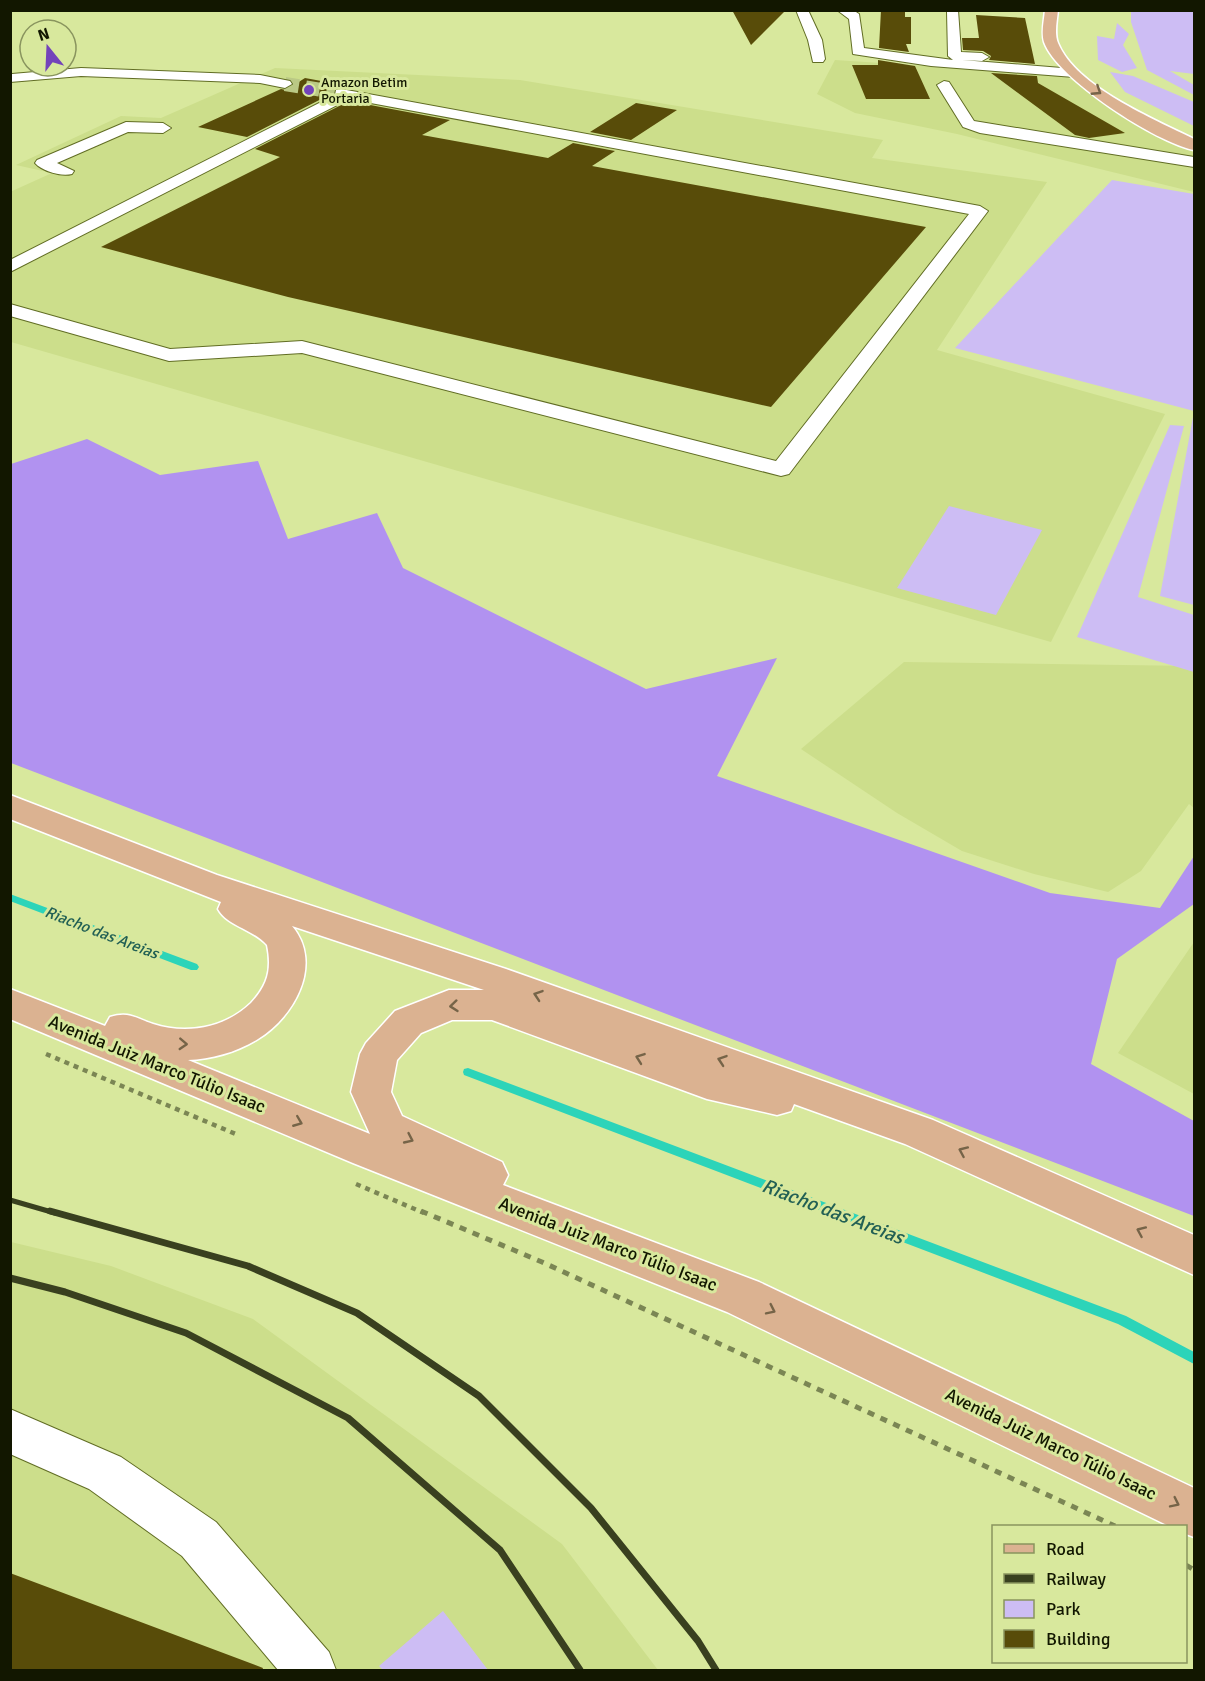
<svg xmlns="http://www.w3.org/2000/svg" width="1205" height="1681" font-family="Signika,sans-serif">
  <style>
    .built { fill: #ccde8b }
    .green { fill: #cdbdf4 }
    .forest { fill: #b192f0 }
    .lines { fill: none; stroke-linecap: round; stroke-linejoin: round }
    .stream { fill: #2cd4b9; fill-rule: evenodd }
    .building { fill: #584c09 }
    .minor-tunnel { stroke: #bac985; stroke-width: 14; stroke-dasharray: 14 7; stroke-linecap: butt }
    .minor-casing { stroke: #616d24; stroke-width: 2 }
    .major-casing { stroke: #fff; stroke-width: 3 }
    .path-far1 { stroke: #7b8654; stroke-width: 4.5; stroke-dasharray: 5 5; stroke-linecap: butt }
    .path { stroke: #7b8654; stroke-width: 5; stroke-dasharray: 7 7; stroke-linecap: butt }
    .minor { fill: #fff; fill-rule: evenodd }
    .major { fill: #dbb291; fill-rule: evenodd }
    .rail-far1 { stroke: #39401f; stroke-width: 5 }
    .rail { stroke: #39401f; stroke-width: 7 }
    .oneway { stroke: #766448 }
    .poi-dot { fill: #7343ba; stroke: #d8e89d; stroke-width: 2 }
    .labels { text-anchor: middle; stroke-width: 6; stroke-linejoin: round; paint-order: stroke }
    .far-poi-label { font-size: 14px; fill: #121700; stroke: #d8e89d; text-anchor: start }
    .water-label { font-size: 16px; font-style: italic; fill: #226054; stroke: #d8e89d }
    .near-street-label { font-size: 18px; fill: #121700; stroke: #d8e89d }
    .near-water-label { font-size: 20px; font-style: italic; fill: #226054; stroke: #d8e89d }
  </style>
  <rect width="100%" height="100%" fill="#d8e89d"/>
  <path class="built" d="M 835,60 L 1063,75 L 1194,153 L 1194,192 L 957,134 L 855,113 L 817,94 Z
    M 275,68 L 520,80 L 883,140 L 872,158 L 1047,182 L 937,350 L 1165,414 L 1051,642 L 11,342 L 10,192 L 52,173 L 16,165 L 121,116 L 161,118 Z
    M 904,662 L 1194,666 L 1194,808 L 1189,804 L 1141,871 L 1108,892 L 1034,874 L 962,851 L 897,813 L 801,749 Z
    M 1194,942 L 1194,1094 L 1118,1053 Z
    M 11,1242 L 111,1266 L 253,1319 L 562,1544 L 658,1670 L 11,1670 Z"/>
  <path class="green" d="M 1131,11 L 1194,11 L 1194,74 L 1170,71 L 1194,85 L 1194,95 L 1147,70 L 1131,22 Z
    M 1117,23 L 1129,34 L 1123,45 L 1137,68 L 1122,72 L 1098,60 L 1097,36 L 1114,39 Z
    M 1110,72 L 1133,76 L 1194,102 L 1194,126 L 1125,92 Z
    M 1112,180 L 1194,194 L 1194,411 L 955,348 Z
    M 1193,417 L 1194,418 L 1194,605 L 1160,596 Z
    M 1170,425 L 1184,426 L 1138,597 L 1194,615 L 1194,672 L 1077,637 Z
    M 949,506 L 1042,530 L 996,615 L 897,588 Z
    M 443,1611 L 488,1670 L 383,1670 L 379,1666 Z"/>
  <path class="forest" d="M 87,439 L 160,475 L 258,461 L 288,539 L 377,513 L 403,568 L 646,689 L 777,658 L 717,776 L 1050,893 L 1160,908 L 1194,856 L 1194,904 L 1117,959 L 1091,1064 L 1194,1121 L 1194,1216 L 11,763 L 11,464 Z"/>
  <g class="lines">
    <path class="stream" d="M 10,894 L 197,964 L 199,967 L 197,970 L 191,970 L 10,901 Z
      M 468,1068 L 1126,1316 L 1194,1352 L 1194,1364 L 1118,1324 L 464,1075 L 463,1072 L 464,1069 Z"/>
  </g>
  <path class="building" d="M 732,10 L 786,10 L 751,45 Z
    M 881,10 L 905,10 L 905,17 L 911,17 L 911,44 L 906,44 L 909,52 L 879,48 Z
    M 976,15 L 1025,18 L 1035,64 L 989,60 L 991,56 L 983,51 L 963,50 L 962,38 L 979,38 Z
    M 878,60 L 915,66 L 930,99 L 866,99 L 852,65 L 878,65 Z
    M 991,73 L 1037,76 L 1038,83 L 1125,133 L 1089,138 L 1075,135 Z
    M 305,78 L 354,87 L 336,88 L 333,93 L 247,137 L 198,127 L 281,89 L 286,90 Z
    M 349,101 L 450,120 L 422,135 L 548,158 L 573,143 L 615,151 L 592,166 L 926,227 L 771,407 L 288,297 L 101,247 L 280,157 L 255,149 Z
    M 636,103 L 677,110 L 631,140 L 590,132 Z
    M 10,1573 L 263,1668 L 262,1671 L 10,1671 Z"/>
  <g class="lines">
    <path class="minor-tunnel" d="M 285,84 L 341,93"/>
    <g class="minor-casing">
      <path id="minor" d="M 796,10 L 808,10 L 822,40 L 825,59 L 823,62 L 813,62 L 808,40 Z
        M 837,10 L 853,10 L 859,14 L 864,48 L 953,60 L 948,56 L 947,12 L 958,10 L 961,52 L 982,53 L 989,57 L 982,61 L 962,60 L 1074,69 L 1081,73 L 1074,77 L 931,66 L 853,54 L 849,19 Z
        M 81,68 L 260,75 L 290,81 L 292,84 L 285,88 L 260,83 L 81,76 L 10,82 L 12,74 Z
        M 944,81 L 949,82 L 974,121 L 1194,157 L 1194,167 L 980,133 L 963,127 L 937,85 Z
        M 341,89 L 980,206 L 988,211 L 789,474 L 781,476 L 302,353 L 169,361 L 10,316 L 10,304 L 170,349 L 302,341 L 776,461 L 969,214 L 349,99 L 10,272 L 10,260 L 335,95 L 336,90 Z
        M 126,122 L 163,123 L 171,128 L 163,133 L 128,132 L 57,163 L 74,171 L 72,174 C 61,177 42,171 35,163 L 37,160 Z
        M 10,1409 L 121,1457 L 216,1522 L 329,1652 L 336,1670 L 278,1670 L 182,1556 L 89,1489 L 10,1454 Z"/>
    </g>
    <g class="major-casing">
      <path id="major" d="M 1045,10 L 1058,10 C 1057,21 1054,33 1058,43 C 1076,87 1154,119 1194,139 L 1194,150 C 1157,143 1057,79 1044,42 C 1041,32 1044,21 1045,10 Z
        M 10,795 L 217,875 L 506,969 L 933,1120 L 1194,1235 L 1194,1275 L 905,1144 L 794,1104 L 791,1111 L 777,1115 L 707,1099 L 492,1020 L 452,1020 L 421,1033 L 397,1060 L 391,1092 L 402,1116 L 502,1162 L 508,1175 L 503,1185 L 759,1282 L 1194,1488 L 1194,1537 L 1186,1534 L 1186,1526 L 1169,1526 L 727,1312 L 353,1163 L 10,1019 L 10,989 L 105,1026 L 110,1017 C 129,1011 135,1018 153,1024 C 187,1035 225,1028 251,1003 C 268,985 272,969 267,945 C 253,929 227,926 218,909 L 221,902 L 10,819 ZM 292,926 L 484,990 L 449,990 L 395,1011 L 366,1043 L 360,1054 L 351,1092 L 370,1134 L 188,1060 C 212,1059 237,1052 258,1039 C 294,1017 324,964 292,926 Z"/>
    </g>
    <path class="path-far1" d="M 46,1054 L 238,1135
      M 356,1184 L 424,1213"/>
    <path class="path" d="M 421,1211 L 542,1262 L 1115,1526
      M 1186,1565 L 1194,1570"/>
    <use href="#minor" class="minor"/>
    <use href="#major" class="major"/>
    <path class="rail-far1" d="M 10,1200 L 55,1213"/>
    <path class="rail" d="M 50,1211 L 248,1266 L 357,1313 L 479,1396 L 591,1508 L 698,1641 L 716,1670
      M 10,1278 L 65,1292 L 186,1333 L 348,1418 L 500,1550 L 580,1670"/>
  </g>
  <defs><path id="oneway-chevron" d="M-2-3.5L2.5 0L-2 3.5" fill="none" stroke-width="1.6" stroke-linecap="round" stroke-linejoin="round" transform="scale(1.5)"/></defs>
  <g class="oneway">
    <use href="#oneway-chevron" transform="translate(1097 91) rotate(33)"/>
    <use href="#oneway-chevron" transform="translate(538 995) rotate(-161)"/>
    <use href="#oneway-chevron" transform="translate(454 1006) rotate(174)"/>
    <use href="#oneway-chevron" transform="translate(183 1044) rotate(3)"/>
    <use href="#oneway-chevron" transform="translate(640 1058) rotate(-160)"/>
    <use href="#oneway-chevron" transform="translate(722 1060) rotate(-161)"/>
    <use href="#oneway-chevron" transform="translate(298 1122) rotate(22)"/>
    <use href="#oneway-chevron" transform="translate(409 1139) rotate(25)"/>
    <use href="#oneway-chevron" transform="translate(963 1151) rotate(-156)"/>
    <use href="#oneway-chevron" transform="translate(1141 1231) rotate(-156)"/>
    <use href="#oneway-chevron" transform="translate(771 1310) rotate(26)"/>
    <use href="#oneway-chevron" transform="translate(1175 1503) rotate(26)"/>
  </g>
  <circle class="poi-dot" cx="309" cy="90" r="6"/>
  <g class="labels">
    <g class="far-poi-label">
      <text x="321" y="87">Amazon Betim<tspan x="321" dy="16">Portaria</tspan></text>
    </g>
    <g class="water-label">
      <text transform="translate(102 932) rotate(21)" y="6">Riacho das Areias</text>
    </g>
    <g class="near-street-label">
      <text transform="translate(157 1064) rotate(22)" y="6">Avenida Juiz Marco Túlio Isaac</text>
      <text transform="translate(608 1244) rotate(21)" y="6">Avenida Juiz Marco Túlio Isaac</text>
      <text transform="translate(1051 1444) rotate(26)" y="6">Avenida Juiz Marco Túlio Isaac</text>
    </g>
    <g class="near-water-label">
      <text transform="translate(833 1211) rotate(21)" y="7">Riacho das Areias</text>
    </g>
  </g>
  <rect width="1205" height="1681" fill="none" stroke="#121700" stroke-width="24"/>
  <rect x="992" y="1525" width="195" height="138" fill="#d8e89d" stroke="#89945e" stroke-width="1.5"/>
  <rect x="1004" y="1544" width="30" height="9" fill="#dbb291" stroke="#89945e" stroke-width="1.5"/>
  <text x="1046" y="1555" font-size="18" fill="#121700">Road</text>
  <rect x="1004" y="1574" width="30" height="9" fill="#39401f" stroke="#89945e" stroke-width="1.5"/>
  <text x="1046" y="1585" font-size="18" fill="#121700">Railway</text>
  <rect x="1004" y="1600" width="30" height="18" fill="#cdbdf4" stroke="#89945e" stroke-width="1.5"/>
  <text x="1046" y="1615" font-size="18" fill="#121700">Park</text>
  <rect x="1004" y="1630" width="30" height="18" fill="#584c09" stroke="#89945e" stroke-width="1.5"/>
  <text x="1046" y="1645" font-size="18" fill="#121700">Building</text>
  <g transform="translate(48 48) rotate(342)"><circle r="28" fill="#d8e89d" stroke="#89945e" stroke-width="1.5"/>
  <path d="M0-4.5L10 22L0 15L-10 22Z" fill="#7343ba"/>
  <text y="-9" font-size="16" font-weight="bold" text-anchor="middle" fill="#121700">N</text>
  </g>
</svg>
